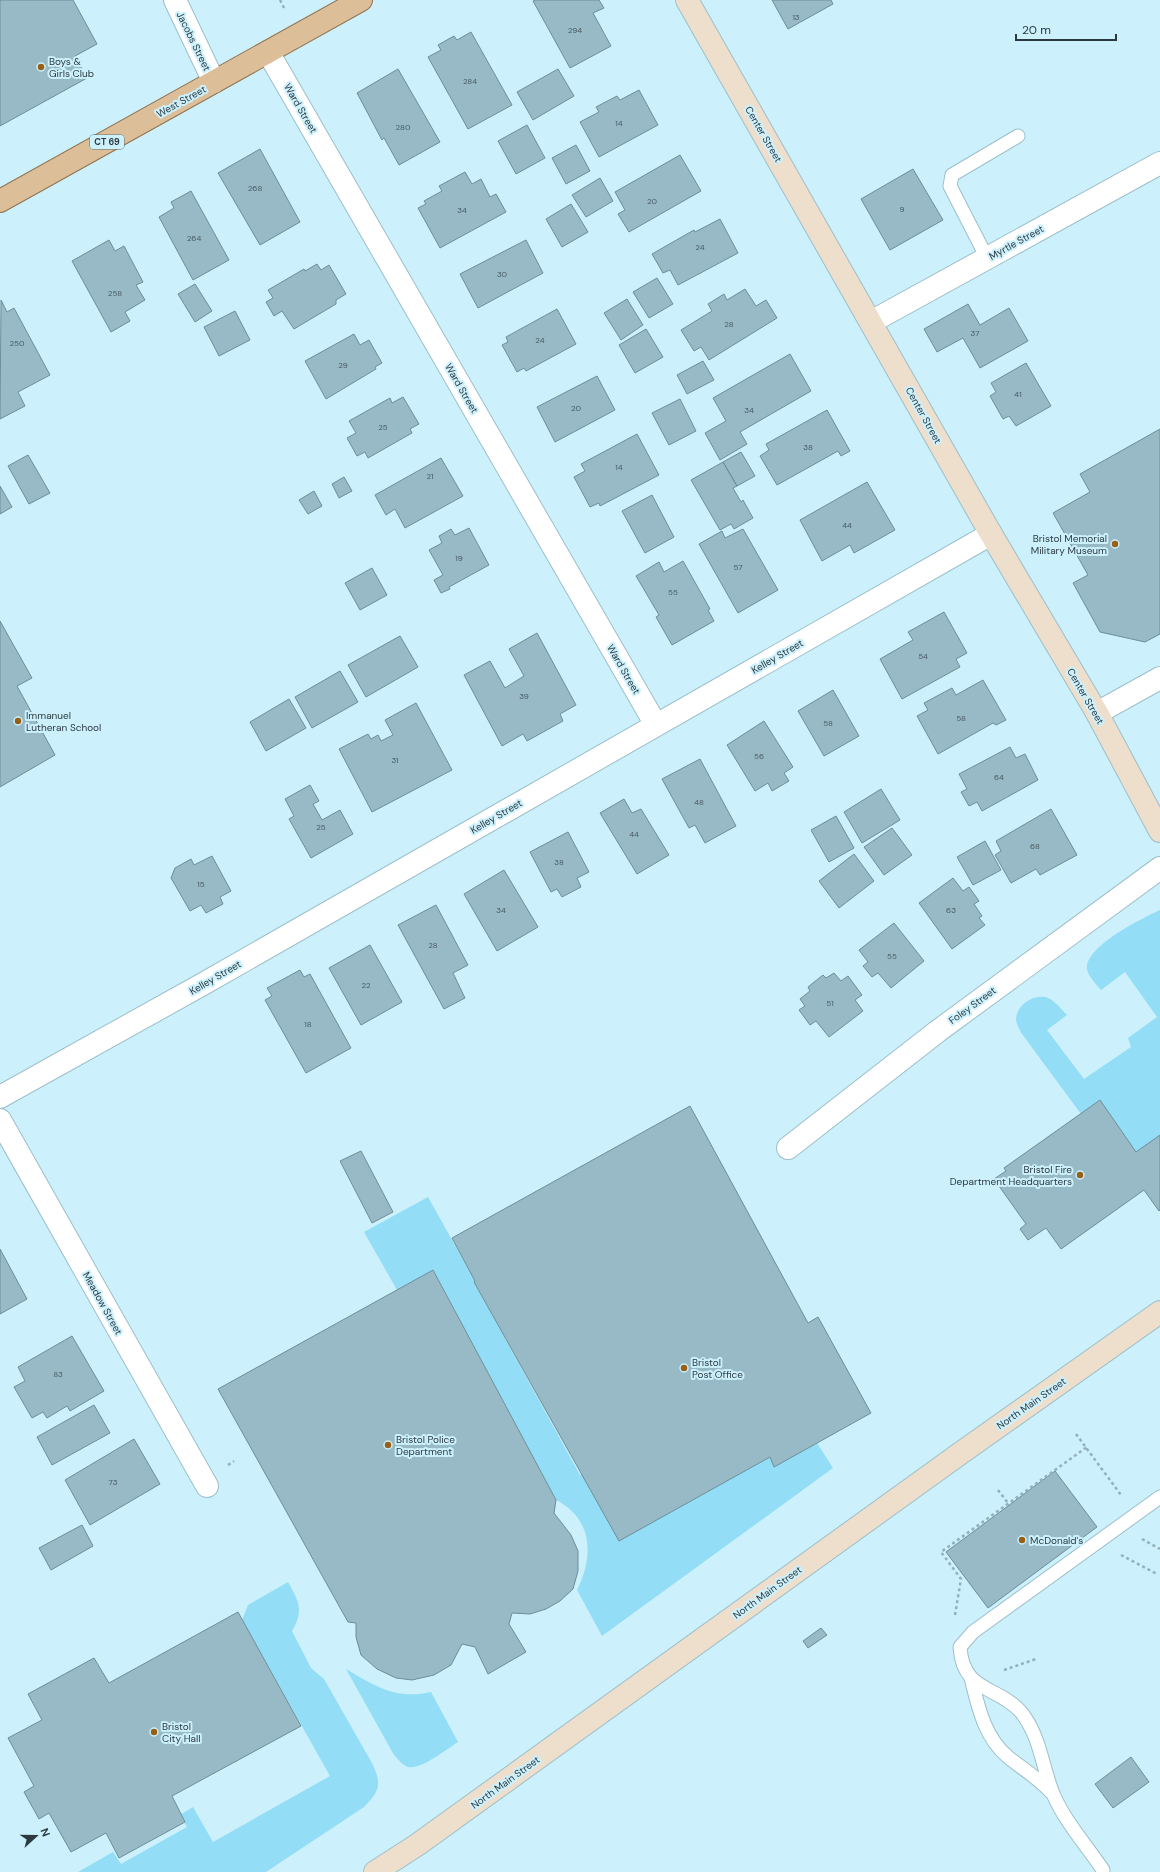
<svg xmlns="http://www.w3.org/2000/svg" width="1160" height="1872" font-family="'DM Sans',sans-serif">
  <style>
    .green { fill: #93def6 }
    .building { fill: #98bac6; stroke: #6c8e98 }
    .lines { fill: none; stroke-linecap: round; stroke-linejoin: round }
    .lane-casing { stroke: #9cbfca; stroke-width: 15 }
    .street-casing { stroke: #9cbfca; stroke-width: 24 }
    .secondary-casing { stroke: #9cbfca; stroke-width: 24 }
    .primary-casing { stroke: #8f734d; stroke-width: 24 }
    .path { stroke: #94b1ba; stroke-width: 2.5; stroke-dasharray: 3 3; stroke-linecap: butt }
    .lane { stroke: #fff; stroke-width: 13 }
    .street { stroke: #fff; stroke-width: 22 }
    .secondary { stroke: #eedecc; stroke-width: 22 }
    .primary { stroke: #dcbe99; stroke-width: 22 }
    .poi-dot { fill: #966117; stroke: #ccf0fc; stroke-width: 1.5 }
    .labels { text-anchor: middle; stroke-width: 4; stroke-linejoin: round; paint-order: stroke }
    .number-label { font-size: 8px; fill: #475a61 }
    .shield { fill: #ccf0fc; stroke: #5c7178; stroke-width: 1 }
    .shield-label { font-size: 9px; font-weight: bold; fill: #2c3a3f }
    .street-label { font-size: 10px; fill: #2c3a3f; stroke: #ccf0fc }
    .poi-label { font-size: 10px; fill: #2c3a3f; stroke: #ccf0fc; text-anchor: start }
  </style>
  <rect width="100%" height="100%" fill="#ccf0fc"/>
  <path class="green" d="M 1160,910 L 1160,1135 L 1136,1152 L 1100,1100 L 1081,1114 L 1022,1034 C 1020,1030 1016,1024 1016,1019 C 1017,1005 1032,995 1045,997 C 1054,999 1061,1009 1067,1015 L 1047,1030 L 1084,1079 L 1131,1047 L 1128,1038 L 1157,1017 L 1125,972 L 1101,990 C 1096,984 1088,976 1087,969 C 1085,946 1143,918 1160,910 Z
    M 428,1197 L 475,1281 L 474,1282 L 580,1475 L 582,1474 L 619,1540 L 770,1457 L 774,1466 L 817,1443 L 833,1468 L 602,1636 L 577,1590 C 594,1556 593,1519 556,1500 L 433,1270 L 397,1290 L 364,1232 Z
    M 288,1582 C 299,1601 304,1611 292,1631 L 311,1668 L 324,1679 L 372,1763 C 382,1784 380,1791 364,1807 L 266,1872 L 78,1872 L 113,1852 L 121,1864 L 187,1827 L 180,1815 L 193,1807 L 213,1842 L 330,1776 L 242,1620 L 248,1605 Z
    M 346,1669 C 375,1686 396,1700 431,1692 L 458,1742 C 447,1749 421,1770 408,1767 C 402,1765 398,1759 394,1755 Z"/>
  <path class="building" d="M 0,0 L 73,0 L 97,44 L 75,56 L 87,78 L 0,126 Z
    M 535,0 L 599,0 L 604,8 L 593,13 L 611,46 L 570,68 L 533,1 Z
    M 772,0 L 831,0 L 833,4 L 788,29 Z
    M 471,32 L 512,105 L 468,129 L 428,57 L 441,50 L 438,45 L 454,36 L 457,40 Z
    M 398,69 L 440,142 L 399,165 L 384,138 L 382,140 L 357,93 Z
    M 558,69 L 574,96 L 533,120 L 517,92 Z
    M 639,90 L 658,125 L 599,157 L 580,122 L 599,112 L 596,107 L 617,96 L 620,100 Z
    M 527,125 L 545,158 L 516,174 L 498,141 Z
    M 576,145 L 590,171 L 566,184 L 552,158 Z
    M 260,149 L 300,222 L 260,245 L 218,173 Z
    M 680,155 L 701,191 L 629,232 L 618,214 L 625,210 L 615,192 Z
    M 913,169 L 943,220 L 890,250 L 861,199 Z
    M 465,172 L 472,184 L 481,179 L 490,197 L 496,194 L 506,212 L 440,248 L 418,208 L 426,204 L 424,201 L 442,191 L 439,186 Z
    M 600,178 L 613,201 L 586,217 L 572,195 Z
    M 191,191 L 229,260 L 193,280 L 159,217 L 174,208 L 171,202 Z
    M 571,204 L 588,232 L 562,247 L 546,219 Z
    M 720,219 L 738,253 L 678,285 L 670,270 L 663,273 L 652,254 L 694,230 L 695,232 Z
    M 109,240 L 115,251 L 124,246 L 143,282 L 136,285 L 145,300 L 125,312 L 130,321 L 111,332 L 72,261 Z
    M 526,240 L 543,273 L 478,308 L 460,274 Z
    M 317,264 L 321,270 L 329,265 L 346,294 L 336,300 L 336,304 L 294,329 L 282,311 L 274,316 L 266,302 L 273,298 L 268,290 L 304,269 L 305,271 Z
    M 657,278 L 673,304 L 649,318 L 633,292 Z
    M 195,284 L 212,311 L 195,322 L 178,294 Z
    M 745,289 L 756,306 L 766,300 L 777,318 L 709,360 L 701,347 L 694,351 L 681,330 L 712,311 L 708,304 L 724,294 L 727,300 Z
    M 627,299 L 643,325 L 621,340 L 604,313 Z
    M 1,300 L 7,312 L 14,308 L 50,375 L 18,392 L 25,406 L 0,419 Z
    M 968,304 L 980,325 L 1009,308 L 1028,341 L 980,368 L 963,338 L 937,352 L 924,329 Z
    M 557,309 L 576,344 L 526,371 L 524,368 L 517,372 L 502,345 L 508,342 L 506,337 Z
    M 235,311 L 250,340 L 219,356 L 204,327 Z
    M 646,329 L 663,357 L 635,373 L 619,345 Z
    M 354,334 L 360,345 L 369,340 L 382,363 L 375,367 L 376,369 L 326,399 L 305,361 Z
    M 790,354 L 811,391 L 740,432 L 747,444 L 720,460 L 705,433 L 726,421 L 713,398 Z
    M 703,361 L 714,380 L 687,394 L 677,375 Z
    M 1026,363 L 1051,406 L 1016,426 L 1009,416 L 1003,419 L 990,396 L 996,392 L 991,383 Z
    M 597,376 L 615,410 L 555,442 L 537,407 Z
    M 403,397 L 419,424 L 410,429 L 412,433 L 368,458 L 365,452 L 357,456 L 347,438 L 356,433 L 349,421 L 390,398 L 392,403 Z
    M 680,399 L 696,431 L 669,445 L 652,413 Z
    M 827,410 L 850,451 L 841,456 L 838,451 L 777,485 L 760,456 L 769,450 L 766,444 Z
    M 1160,429 L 1160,634 L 1145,642 L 1100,632 L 1073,583 L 1088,575 L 1053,513 L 1090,492 L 1080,474 Z
    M 637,434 L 659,475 L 600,506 L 599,503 L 590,507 L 574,477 L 585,471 L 581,464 Z
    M 741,452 L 755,476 L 737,486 L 723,462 Z
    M 28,455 L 50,493 L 29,504 L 8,466 Z
    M 441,458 L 463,496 L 405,528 L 395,509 L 386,515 L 375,495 Z
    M 723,462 L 737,486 L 733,488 L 741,502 L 743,500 L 753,518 L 734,529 L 731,524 L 720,530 L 691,480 Z
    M 344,477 L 352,491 L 339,498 L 332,484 Z
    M 867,482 L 895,530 L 854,553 L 850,545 L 822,561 L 800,520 Z
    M 0,486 L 12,507 L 0,514 Z
    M 314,491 L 322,506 L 308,514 L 299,500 Z
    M 652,495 L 674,537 L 645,553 L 622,511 Z
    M 469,528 L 489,565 L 449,587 L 450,589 L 441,593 L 434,580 L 443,575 L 429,550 L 442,543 L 439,536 L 451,529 L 455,535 Z
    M 743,529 L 778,590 L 738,613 L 699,544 L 722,531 L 725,538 Z
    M 683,561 L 710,609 L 708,610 L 714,621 L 672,645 L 656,617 L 659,615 L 636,576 L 659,562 L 664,572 Z
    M 372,568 L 387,595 L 360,610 L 345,583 Z
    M 944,612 L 967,653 L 956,659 L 960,667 L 902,699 L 880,659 L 913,640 L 908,632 Z
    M 0,621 L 32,678 L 17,686 L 55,755 L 0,787 Z
    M 537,633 L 576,705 L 560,714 L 563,721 L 527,741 L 523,734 L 502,746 L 464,675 L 490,661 L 505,688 L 524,676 L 509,649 Z
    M 400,636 L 418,667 L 366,697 L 348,665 Z
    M 340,671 L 358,702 L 312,728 L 295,697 Z
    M 983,680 L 1006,720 L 996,725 L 993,723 L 938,754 L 917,716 L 928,710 L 924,703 L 952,688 L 956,695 Z
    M 833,690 L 859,736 L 824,756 L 798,711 Z
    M 289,699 L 306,728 L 266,751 L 250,722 Z
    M 416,703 L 452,770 L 372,812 L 339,749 L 368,734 L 371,739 L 378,735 L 381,741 L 393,735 L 385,720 Z
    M 764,721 L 793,767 L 784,773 L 789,781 L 772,791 L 768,783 L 755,791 L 727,745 Z
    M 1010,747 L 1016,758 L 1025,754 L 1038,780 L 982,811 L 977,802 L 969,806 L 961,792 L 967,789 L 959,774 Z
    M 700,759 L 736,826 L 705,843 L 695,825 L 689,828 L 662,779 Z
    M 310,785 L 319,801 L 313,804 L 322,820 L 340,810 L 353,834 L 311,858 L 289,819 L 294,816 L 285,799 Z
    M 881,789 L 900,820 L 862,843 L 844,812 Z
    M 624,799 L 632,813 L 641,809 L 669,855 L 637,874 L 600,813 Z
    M 1051,809 L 1077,855 L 1040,875 L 1036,869 L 1011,883 L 995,855 L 1001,851 L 996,841 Z
    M 836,816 L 854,848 L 829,862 L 811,830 Z
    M 892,828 L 912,855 L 884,875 L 864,847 Z
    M 568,832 L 589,872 L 577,878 L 581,887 L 562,897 L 557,889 L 551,892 L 530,852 Z
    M 985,841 L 1001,870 L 973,885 L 957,857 Z
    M 854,854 L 874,881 L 839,908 L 819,881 Z
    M 212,856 L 231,891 L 220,897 L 223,904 L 206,913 L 201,905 L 190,911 L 171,878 L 175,868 L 191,859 L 194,865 Z
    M 504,870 L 538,927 L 497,951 L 464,894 Z
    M 953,878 L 963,891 L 969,887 L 979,901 L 974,904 L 982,916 L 979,918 L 985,925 L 952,949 L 919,903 Z
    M 436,905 L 468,965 L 453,973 L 465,998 L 444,1009 L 398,925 Z
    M 894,923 L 924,961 L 891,988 L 878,973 L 872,977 L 863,966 L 868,962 L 859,950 Z
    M 370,945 L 402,1002 L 361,1025 L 329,968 Z
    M 300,970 L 304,977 L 310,974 L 351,1048 L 306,1073 L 265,1000 L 272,996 L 267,988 Z
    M 834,973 L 841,981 L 848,976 L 862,995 L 855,1000 L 863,1011 L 829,1037 L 816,1021 L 810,1025 L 799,1010 L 805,1006 L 800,999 L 810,991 L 808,987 L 823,975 L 826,978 Z
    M 1100,1100 L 1136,1152 L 1160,1135 L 1160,1210 L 1159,1211 L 1144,1190 L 1061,1249 L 1046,1228 L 1028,1240 L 1020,1229 L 1026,1224 L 994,1179 L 1006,1171 L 1004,1168 Z
    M 690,1106 L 808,1323 L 818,1317 L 871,1413 L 774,1467 L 770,1457 L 619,1541 L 474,1282 L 475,1281 L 452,1238 Z
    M 361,1151 L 393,1212 L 372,1223 L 340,1161 Z
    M 0,1249 L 27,1299 L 0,1314 Z
    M 433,1270 L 556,1500 L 554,1513 L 571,1535 L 578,1551 L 578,1571 L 573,1589 L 560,1601 L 546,1609 L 530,1614 L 512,1613 L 509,1624 L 526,1652 L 488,1674 L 475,1647 L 462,1644 L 451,1665 L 434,1675 L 412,1680 L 396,1678 L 377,1669 L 361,1655 L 356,1637 L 356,1623 L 348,1622 L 218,1389 Z
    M 72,1336 L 104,1391 L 70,1411 L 67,1406 L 47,1418 L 43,1412 L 32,1418 L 14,1387 L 25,1381 L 18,1367 Z
    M 94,1405 L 110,1433 L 52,1465 L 37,1437 Z
    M 134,1439 L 160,1484 L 90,1525 L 65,1480 Z
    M 1055,1471 L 1097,1527 L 988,1608 L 946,1552 Z
    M 82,1525 L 93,1546 L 51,1570 L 39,1548 Z
    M 238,1612 L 301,1726 L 172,1796 L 185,1822 L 119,1858 L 106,1833 L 71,1852 L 49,1813 L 39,1819 L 24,1792 L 34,1786 L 8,1738 L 42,1720 L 28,1694 L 94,1658 L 109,1683 Z
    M 821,1628 L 827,1635 L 808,1648 L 803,1641 Z
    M 1131,1757 L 1149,1782 L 1113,1808 L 1095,1784 Z"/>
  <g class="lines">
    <g class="lane-casing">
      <path id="lane" d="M 987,258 L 950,186 L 952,175 L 1018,136
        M 971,1678 C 978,1706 984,1737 1008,1757 C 1024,1770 1037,1777 1051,1792
        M 1103,1870 C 1087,1846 1066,1823 1054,1796 C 1042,1768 1041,1737 1021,1712 C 997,1685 963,1693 960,1647 L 973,1632 L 1160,1497"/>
    </g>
    <g class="street-casing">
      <path id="street" d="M 175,0 L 214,82
        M 268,52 L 656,725
        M 871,322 L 1160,163
        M 1097,713 L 1160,678
        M 0,1097 L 203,984 L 991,534
        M 0,1120 L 207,1486
        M 788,1148 L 938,1031 L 1160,868"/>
    </g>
    <g class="secondary-casing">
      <path id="secondary" d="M 687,0 L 991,534 L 1097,713 L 1160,831
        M 375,1872 L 417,1845 L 958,1455 L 1160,1312"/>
    </g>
    <g class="primary-casing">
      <path id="primary" d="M 0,201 L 361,0"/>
    </g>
    <path class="path" d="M 280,0 L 285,10
      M 1076,1434 L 1121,1495
      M 228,1465 L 234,1461
      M 998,1490 L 1008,1503
      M 1142,1539 L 1160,1549
      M 1121,1555 L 1157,1574
      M 955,1615 L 961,1579 L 941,1552 L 1087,1447
      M 1004,1670 L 1036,1659"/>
    <use href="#lane" class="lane"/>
    <use href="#street" class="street"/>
    <use href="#secondary" class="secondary"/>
    <use href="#primary" class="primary"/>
  </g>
  <g class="poi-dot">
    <circle cx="41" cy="67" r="4"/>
    <circle cx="1115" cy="544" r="4"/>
    <circle cx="18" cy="721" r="4"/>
    <circle cx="1080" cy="1175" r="4"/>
    <circle cx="684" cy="1368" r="4"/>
    <circle cx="388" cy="1445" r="4"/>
    <circle cx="1022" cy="1540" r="4"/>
    <circle cx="154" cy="1732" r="4"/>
  </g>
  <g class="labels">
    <g class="number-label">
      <text x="796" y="20">13</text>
      <text x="575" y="33">294</text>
      <text x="470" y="84">284</text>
      <text x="619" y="126">14</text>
      <text x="403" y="130">280</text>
      <text x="255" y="191">268</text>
      <text x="652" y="204">20</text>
      <text x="902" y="212">9</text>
      <text x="462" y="213">34</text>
      <text x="194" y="241">264</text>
      <text x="700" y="250">24</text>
      <text x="502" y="277">30</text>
      <text x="115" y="296">258</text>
      <text x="729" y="327">28</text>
      <text x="975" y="336">37</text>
      <text x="540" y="343">24</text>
      <text x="17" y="346">250</text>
      <text x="343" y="368">29</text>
      <text x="1018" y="397">41</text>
      <text x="576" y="411">20</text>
      <text x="749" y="413">34</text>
      <text x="383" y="430">25</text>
      <text x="808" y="450">38</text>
      <text x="619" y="470">14</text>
      <text x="430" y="479">21</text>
      <text x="847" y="528">44</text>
      <text x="459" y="561">19</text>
      <text x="738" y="570">57</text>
      <text x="673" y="595">55</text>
      <text x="923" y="659">54</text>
      <text x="524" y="699">39</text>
      <text x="961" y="721">58</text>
      <text x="828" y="726">58</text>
      <text x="759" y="759">56</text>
      <text x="395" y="763">31</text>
      <text x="999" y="780">64</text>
      <text x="699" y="805">48</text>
      <text x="321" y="830">25</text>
      <text x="634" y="837">44</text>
      <text x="1035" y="849">68</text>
      <text x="559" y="865">38</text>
      <text x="201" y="887">15</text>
      <text x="501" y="913">34</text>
      <text x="951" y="913">63</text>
      <text x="433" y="948">28</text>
      <text x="892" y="959">55</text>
      <text x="366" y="988">22</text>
      <text x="830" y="1006">51</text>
      <text x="308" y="1027">18</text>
      <text x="58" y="1377">83</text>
      <text x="113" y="1485">73</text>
    </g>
    <rect class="shield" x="90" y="135" width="34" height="14" rx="3"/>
    <g class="shield-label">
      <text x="107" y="145">CT 69</text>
    </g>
    <g class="street-label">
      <text transform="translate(194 41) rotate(64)" y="4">Jacobs Street</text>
      <text transform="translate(181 101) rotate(-29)" y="4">West Street</text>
      <text transform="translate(301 108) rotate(60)" y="4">Ward Street</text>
      <text transform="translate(764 134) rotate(60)" y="4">Center Street</text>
      <text transform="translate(1016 242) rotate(-29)" y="4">Myrtle Street</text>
      <text transform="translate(462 388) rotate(60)" y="4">Ward Street</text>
      <text transform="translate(924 415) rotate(61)" y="4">Center Street</text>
      <text transform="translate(777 656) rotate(-30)" y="4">Kelley Street</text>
      <text transform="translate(624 669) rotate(60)" y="4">Ward Street</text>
      <text transform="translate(1086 696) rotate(60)" y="4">Center Street</text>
      <text transform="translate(496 816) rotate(-30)" y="4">Kelley Street</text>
      <text transform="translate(215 977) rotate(-30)" y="4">Kelley Street</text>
      <text transform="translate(972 1005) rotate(-36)" y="4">Foley Street</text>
      <text transform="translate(103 1303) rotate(61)" y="4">Meadow Street</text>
      <text transform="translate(1031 1403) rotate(-35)" y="4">North Main Street</text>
      <text transform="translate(767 1592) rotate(-36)" y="4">North Main Street</text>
      <text transform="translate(505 1782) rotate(-36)" y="4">North Main Street</text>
    </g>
    <g class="poi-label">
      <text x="49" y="65">Boys &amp;<tspan x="49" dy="12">Girls Club</tspan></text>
      <text x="1107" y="542" text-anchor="end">Bristol Memorial<tspan x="1107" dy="12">Military Museum</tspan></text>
      <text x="26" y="719">Immanuel<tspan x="26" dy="12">Lutheran School</tspan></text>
      <text x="1072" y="1173" text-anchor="end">Bristol Fire<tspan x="1072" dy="12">Department Headquarters</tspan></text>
      <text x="692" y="1366">Bristol<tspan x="692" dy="12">Post Office</tspan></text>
      <text x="396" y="1443">Bristol Police<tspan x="396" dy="12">Department</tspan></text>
      <text x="1030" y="1544">McDonald's</text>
      <text x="162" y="1730">Bristol<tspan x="162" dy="12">City Hall</tspan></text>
    </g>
  </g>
  <g transform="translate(36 1836) rotate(69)" stroke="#ccf0fc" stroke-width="3" paint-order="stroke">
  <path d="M0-3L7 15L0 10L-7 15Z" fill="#2c3a3f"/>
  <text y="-6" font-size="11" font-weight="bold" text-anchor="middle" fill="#2c3a3f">N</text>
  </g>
  <path d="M1016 34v6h100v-6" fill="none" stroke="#2c3a3f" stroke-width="2"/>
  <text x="1022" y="34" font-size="12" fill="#2c3a3f" stroke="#ccf0fc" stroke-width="3" paint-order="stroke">20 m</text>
</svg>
